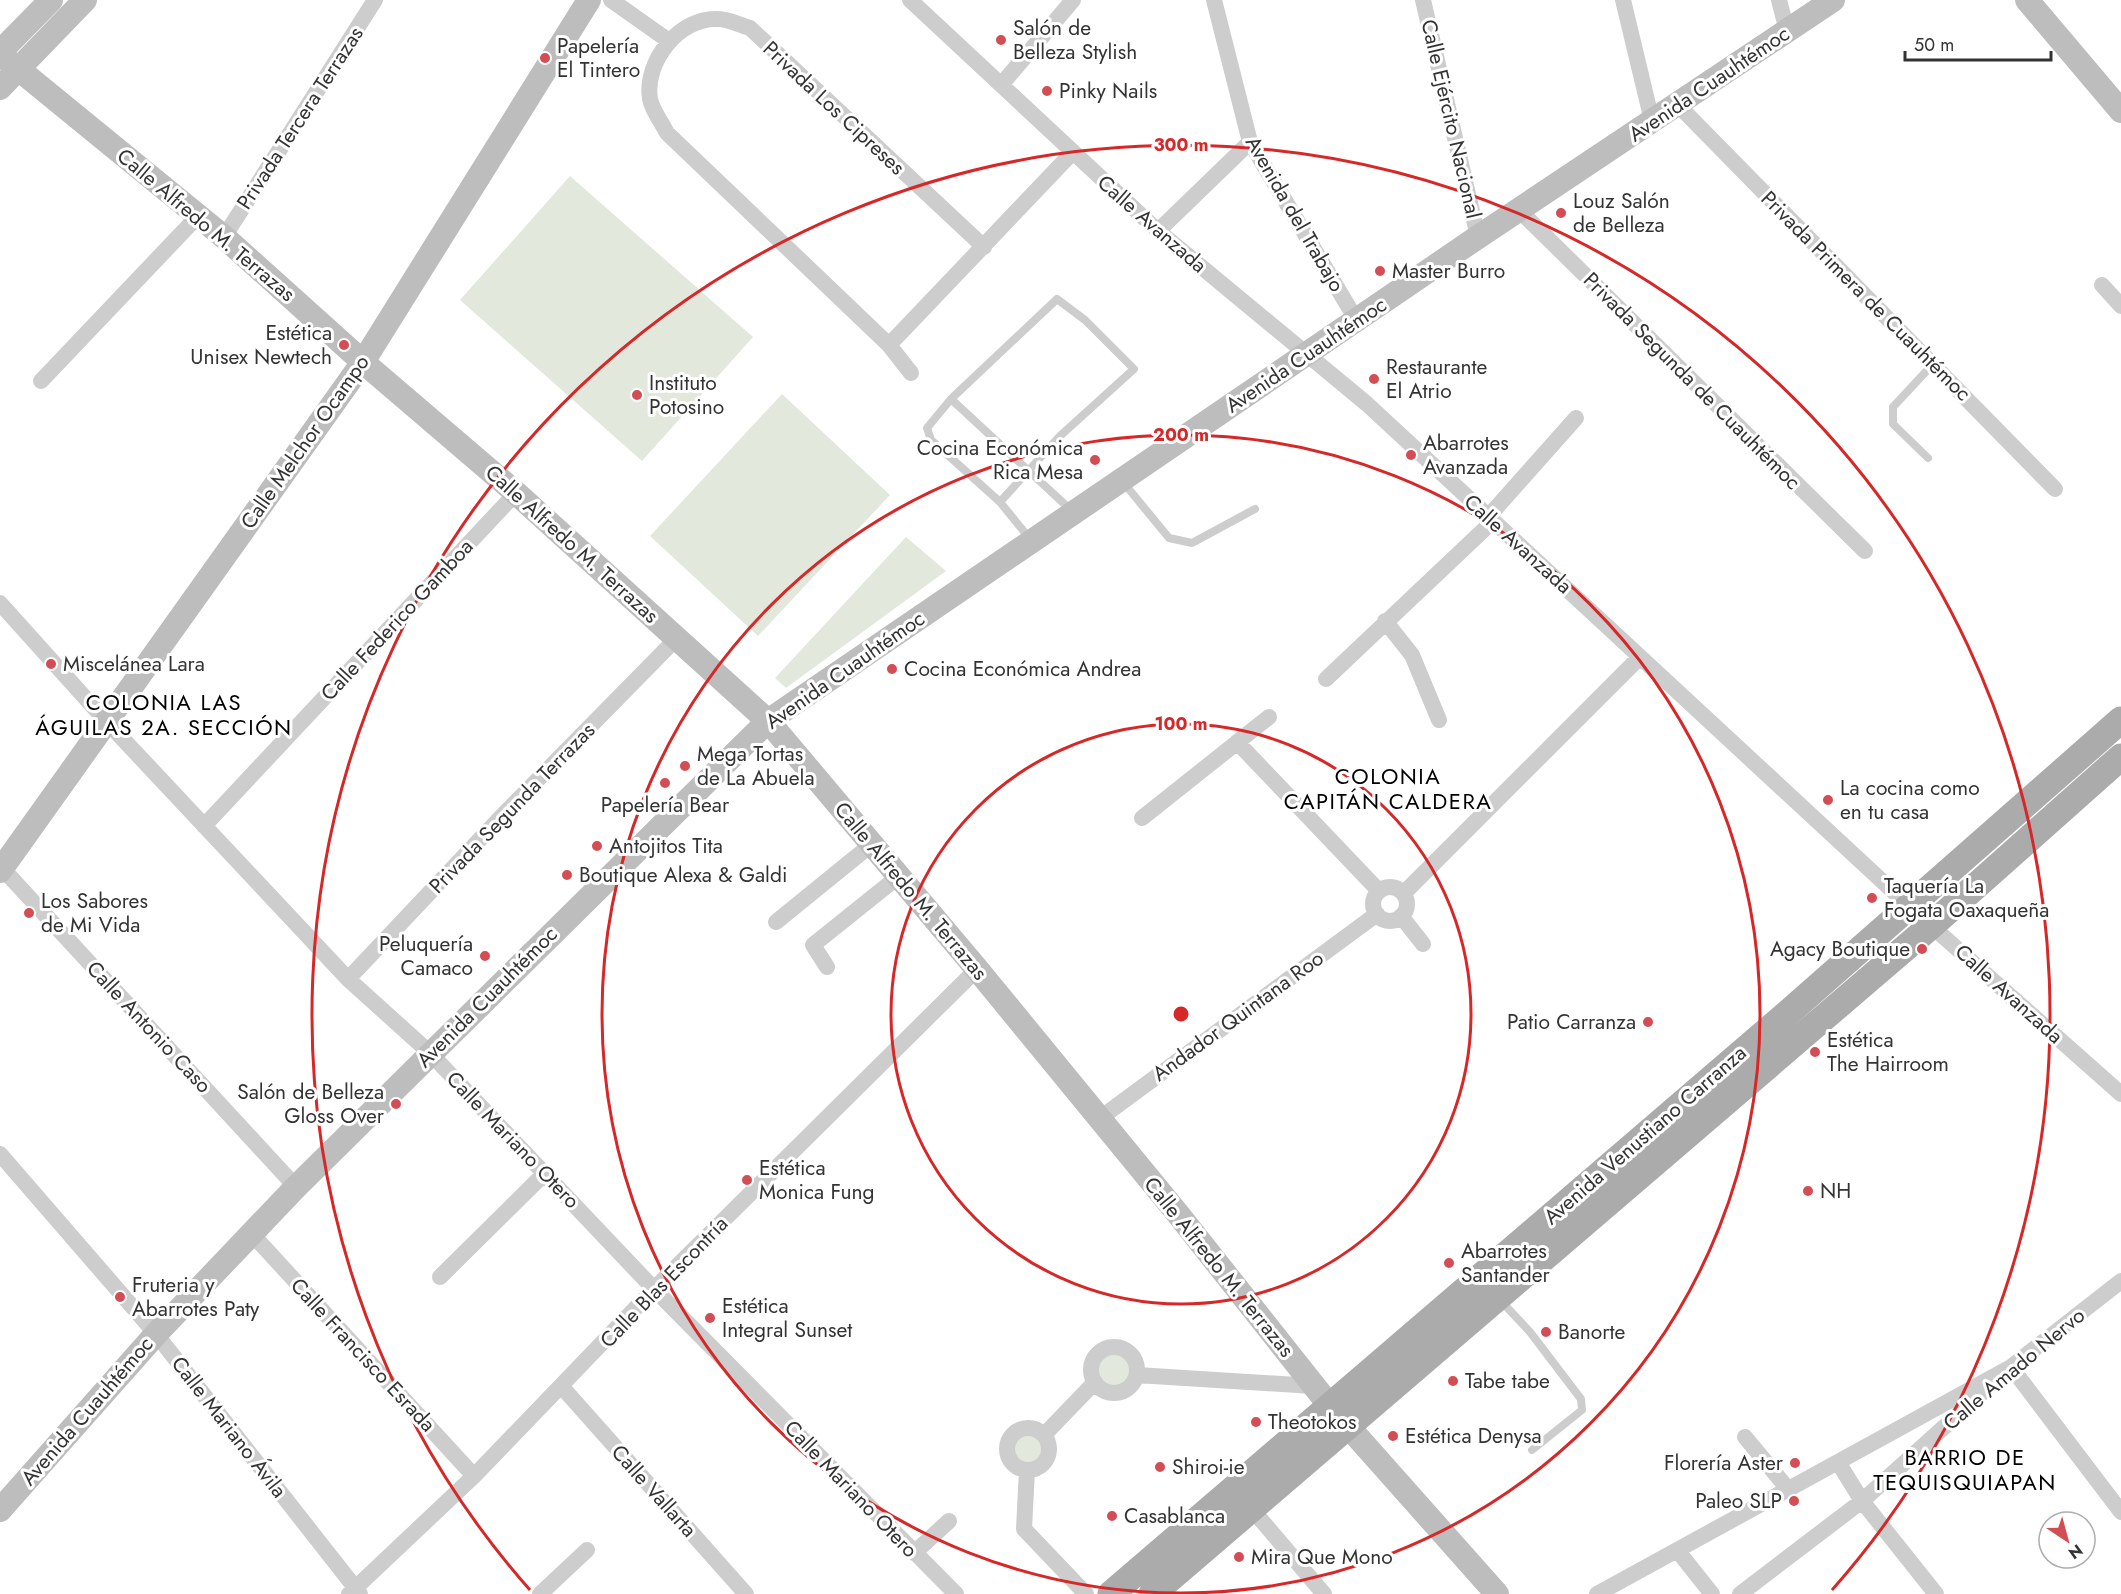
<svg xmlns="http://www.w3.org/2000/svg" width="2121" height="1594" font-family="Jost,sans-serif">
  <style>
    .green { fill: #e3e8dd }
    .lines { fill: none; stroke-linecap: round; stroke-linejoin: round }
    .lane { stroke: #cdcdcd; stroke-width: 8 }
    .street { stroke: #cdcdcd; stroke-width: 16 }
    .secondary { stroke: #bdbdbd; stroke-width: 24 }
    .primary { stroke: #ababab; stroke-width: 27 }
    .ring { fill: none; stroke: #d62828; stroke-width: 3 }
    .poi-dot { fill: #d24d54; stroke: #fff; stroke-width: 2 }
    .labels { text-anchor: middle; stroke-width: 6; stroke-linejoin: round; paint-order: stroke }
    .poi-label { font-size: 21px; fill: #333; stroke: #fff; text-anchor: start }
    .street-label { font-size: 21px; fill: #333; stroke: #fff }
    .neighbourhood-label { font-size: 22px; letter-spacing: 1.5px; fill: #000; stroke: #fff }
    .centre { fill: #d62828; stroke: #fff; stroke-width: 3 }
    .ring-label { font-size: 18px; text-anchor: middle; font-weight: bold; fill: #d62828; stroke: #fff; stroke-width: 6; stroke-linejoin: round; paint-order: stroke }
  </style>
  <rect width="100%" height="100%" fill="#fff"/>
  <path class="green" d="M 570,176 L 753,337 L 642,461 L 460,300 Z
    M 782,394 L 890,495 L 758,636 L 650,536 Z
    M 906,537 L 946,571 L 786,688 L 775,678 Z
    M1095 1370a18 18 0 1 1 36 0a18 18 0 1 1-36 0Z
    M1010 1449a18 18 0 1 1 36 0a18 18 0 1 1-36 0Z"/>
  <g class="lines">
    <path class="lane" d="M 951,399 L 1072,511
      M 1928,458 L 1893,424 L 1893,407 L 1933,364
      M 1123,482 L 1169,538 L 1192,543 L 1255,509
      M 1000,502 L 1060,436 L 1134,369 L 1085,320 L 1057,299 L 951,399 L 927,428 L 931,440 L 1000,502 L 1030,539
      M 1501,1301 L 1530,1332 L 1581,1399 L 1582,1410 L 1532,1450"/>
    <path class="street" d="M 611,0 L 669,41
      M 910,0 L 1158,231 L 1367,404 L 1909,906 L 2121,1094
      M 1214,0 L 1250,142 L 1357,321
      M 1423,0 L 1478,237
      M 1623,0 L 1652,121
      M 1779,0 L 1787,31
      M 1001,85 L 1073,0
      M 1677,104 L 2055,489
      M 1519,210 L 1865,551
      M 1158,231 L 1250,142
      M 224,237 L 375,0
      M 2102,285 L 2121,306
      M 889,345 L 1072,153
      M 911,373 L 889,345 L 667,133 C 662,123 652,110 650,99 C 644,62 679,17 718,19 C 728,19 740,25 750,28 L 984,247
      M 41,381 L 198,216
      M 1488,517 L 1576,418
      M 0,603 L 106,721 L 348,979 L 430,1053 L 654,1289 L 956,1594
      M 1385,621 L 1412,655 L 1439,720
      M 1326,679 L 1492,522
      M 1237,742 L 1379,891
      M 1142,818 L 1269,717
      M 204,826 L 516,493
      M 2,868 L 296,1187
      M1373 904a17 17 0 1 1 34 0a17 17 0 1 1-34 0Z
      M 1404,893 L 1639,658
      M 1401,916 L 1423,944
      M 776,922 L 872,844
      M 827,967 L 813,945 L 899,876
      M 348,979 L 502,816 L 677,638
      M 1099,1119 L 1377,914
      M 0,1154 L 156,1334 L 360,1594
      M 252,1234 L 474,1476
      M 440,1277 L 545,1173
      M1091 1370a23 23 0 1 1 46 0a23 23 0 1 1-46 0Z
      M 1137,1375 L 1313,1386
      M 562,1387 L 746,1594
      M1007 1449a21 21 0 1 1 42 0a21 21 0 1 1-42 0Z
      M 1044,1435 L 1095,1382
      M 1745,1437 L 1788,1489
      M 1838,1462 L 1862,1501 L 1936,1594
      M 1027,1470 L 1024,1529 L 1086,1594
      M 1251,1508 L 1324,1594
      M 1677,1550 L 1712,1594
      M 914,1553 L 949,1521
      M 349,1594 L 474,1476 L 654,1289 L 977,969
      M 540,1594 L 587,1550
      M 1597,1594 L 2011,1367 L 2121,1512
      M 1740,1594 L 1862,1501 L 2011,1367 L 2121,1281"/>
    <path class="secondary" d="M 2027,0 L 2121,111
      M 0,52 L 51,0
      M 0,54 L 224,237 L 363,362 L 516,493 L 768,721 L 977,969 L 1178,1214 L 1330,1406 L 1497,1594
      M 0,88 L 85,0
      M 0,871 L 363,362 L 589,0
      M 0,1510 L 156,1334 L 296,1187 L 768,721 L 1478,237 L 1833,0"/>
    <path class="primary" d="M 1111,1594 L 1789,1012 L 2121,720
      M 1152,1594 L 1932,925 L 2121,757"/>
  </g>
  <g class="ring">
    <circle cx="1181" cy="1014" r="290"/>
    <circle cx="1181" cy="1014" r="579"/>
    <path d="M530 1590A869 869 0 1 1 1832 1590"/>
  </g>
  <g class="poi-dot">
    <circle cx="1001" cy="40" r="6"/>
    <circle cx="545" cy="58" r="6"/>
    <circle cx="1047" cy="91" r="6"/>
    <circle cx="1561" cy="213" r="6"/>
    <circle cx="1380" cy="271" r="6"/>
    <circle cx="344" cy="345" r="6"/>
    <circle cx="1374" cy="379" r="6"/>
    <circle cx="637" cy="395" r="6"/>
    <circle cx="1411" cy="455" r="6"/>
    <circle cx="1095" cy="460" r="6"/>
    <circle cx="51" cy="664" r="6"/>
    <circle cx="892" cy="669" r="6"/>
    <circle cx="685" cy="766" r="6"/>
    <circle cx="665" cy="783" r="6"/>
    <circle cx="1828" cy="800" r="6"/>
    <circle cx="597" cy="846" r="6"/>
    <circle cx="567" cy="875" r="6"/>
    <circle cx="1872" cy="898" r="6"/>
    <circle cx="29" cy="913" r="6"/>
    <circle cx="1922" cy="949" r="6"/>
    <circle cx="485" cy="956" r="6"/>
    <circle cx="1648" cy="1022" r="6"/>
    <circle cx="1815" cy="1052" r="6"/>
    <circle cx="396" cy="1104" r="6"/>
    <circle cx="747" cy="1180" r="6"/>
    <circle cx="1808" cy="1191" r="6"/>
    <circle cx="1449" cy="1263" r="6"/>
    <circle cx="120" cy="1297" r="6"/>
    <circle cx="710" cy="1318" r="6"/>
    <circle cx="1546" cy="1332" r="6"/>
    <circle cx="1453" cy="1381" r="6"/>
    <circle cx="1256" cy="1422" r="6"/>
    <circle cx="1393" cy="1436" r="6"/>
    <circle cx="1795" cy="1463" r="6"/>
    <circle cx="1160" cy="1467" r="6"/>
    <circle cx="1794" cy="1501" r="6"/>
    <circle cx="1112" cy="1516" r="6"/>
    <circle cx="1239" cy="1557" r="6"/>
  </g>
  <g class="labels">
    <g class="poi-label">
      <text x="1013" y="35">Salón de<tspan x="1013" dy="24">Belleza Stylish</tspan></text>
      <text x="557" y="53">Papelería<tspan x="557" dy="24">El Tintero</tspan></text>
      <text x="1059" y="98">Pinky Nails</text>
      <text x="1573" y="208">Louz Salón<tspan x="1573" dy="24">de Belleza</tspan></text>
      <text x="1392" y="278">Master Burro</text>
      <text x="332" y="340" text-anchor="end">Estética<tspan x="332" dy="24">Unisex Newtech</tspan></text>
      <text x="1386" y="374">Restaurante<tspan x="1386" dy="24">El Atrio</tspan></text>
      <text x="649" y="390">Instituto<tspan x="649" dy="24">Potosino</tspan></text>
      <text x="1423" y="450">Abarrotes<tspan x="1423" dy="24">Avanzada</tspan></text>
      <text x="1083" y="455" text-anchor="end">Cocina Económica<tspan x="1083" dy="24">Rica Mesa</tspan></text>
      <text x="63" y="671">Miscelánea Lara</text>
      <text x="904" y="676">Cocina Económica Andrea</text>
      <text x="697" y="761">Mega Tortas<tspan x="697" dy="24">de La Abuela</tspan></text>
      <text x="1840" y="795">La cocina como<tspan x="1840" dy="24">en tu casa</tspan></text>
      <text x="665" y="812" text-anchor="middle">Papelería Bear</text>
      <text x="609" y="853">Antojitos Tita</text>
      <text x="579" y="882">Boutique Alexa &amp; Galdi</text>
      <text x="1884" y="893">Taquería La<tspan x="1884" dy="24">Fogata Oaxaqueña</tspan></text>
      <text x="41" y="908">Los Sabores<tspan x="41" dy="24">de Mi Vida</tspan></text>
      <text x="473" y="951" text-anchor="end">Peluquería<tspan x="473" dy="24">Camaco</tspan></text>
      <text x="1910" y="956" text-anchor="end">Agacy Boutique</text>
      <text x="1636" y="1029" text-anchor="end">Patio Carranza</text>
      <text x="1827" y="1047">Estética<tspan x="1827" dy="24">The Hairroom</tspan></text>
      <text x="384" y="1099" text-anchor="end">Salón de Belleza<tspan x="384" dy="24">Gloss Over</tspan></text>
      <text x="759" y="1175">Estética<tspan x="759" dy="24">Monica Fung</tspan></text>
      <text x="1820" y="1198">NH</text>
      <text x="1461" y="1258">Abarrotes<tspan x="1461" dy="24">Santander</tspan></text>
      <text x="132" y="1292">Fruteria y<tspan x="132" dy="24">Abarrotes Paty</tspan></text>
      <text x="722" y="1313">Estética<tspan x="722" dy="24">Integral Sunset</tspan></text>
      <text x="1558" y="1339">Banorte</text>
      <text x="1465" y="1388">Tabe tabe</text>
      <text x="1268" y="1429">Theotokos</text>
      <text x="1405" y="1443">Estética Denysa</text>
      <text x="1783" y="1470" text-anchor="end">Florería Aster</text>
      <text x="1172" y="1474">Shiroi-ie</text>
      <text x="1782" y="1508" text-anchor="end">Paleo SLP</text>
      <text x="1124" y="1523">Casablanca</text>
      <text x="1251" y="1564">Mira Que Mono</text>
    </g>
    <g class="street-label">
      <text transform="translate(1709 84) rotate(-34)" y="7">Avenida Cuauhtémoc</text>
      <text transform="translate(834 108) rotate(43)" y="7">Privada Los Cipreses</text>
      <text transform="translate(300 118) rotate(-57)" y="7">Privada Tercera Terrazas</text>
      <text transform="translate(1451 119) rotate(77)" y="7">Calle Ejército Nacional</text>
      <text transform="translate(1295 214) rotate(60)" y="7">Avenida del Trabajo</text>
      <text transform="translate(1152 224) rotate(41)" y="7">Calle Avanzada</text>
      <text transform="translate(206 225) rotate(40)" y="7">Calle Alfredo M. Terrazas</text>
      <text transform="translate(1866 296) rotate(45)" y="7">Privada Primera de Cuauhtémoc</text>
      <text transform="translate(1306 355) rotate(-34)" y="7">Avenida Cuauhtémoc</text>
      <text transform="translate(1692 381) rotate(45)" y="7">Privada Segunda de Cuauhtémoc</text>
      <text transform="translate(305 442) rotate(-55)" y="7">Calle Melchor Ocampo</text>
      <text transform="translate(572 544) rotate(42)" y="7">Calle Alfredo M. Terrazas</text>
      <text transform="translate(1518 544) rotate(42)" y="7">Calle Avanzada</text>
      <text transform="translate(397 620) rotate(-47)" y="7">Calle Federico Gamboa</text>
      <text transform="translate(845 670) rotate(-35)" y="7">Avenida Cuauhtémoc</text>
      <text transform="translate(512 808) rotate(-46)" y="7">Privada Segunda Terrazas</text>
      <text transform="translate(911 891) rotate(50)" y="7">Calle Alfredo M. Terrazas</text>
      <text transform="translate(2009 994) rotate(42)" y="7">Calle Avanzada</text>
      <text transform="translate(487 997) rotate(-45)" y="7">Avenida Cuauhtémoc</text>
      <text transform="translate(1238 1016) rotate(-36)" y="7">Andador Quintana Roo</text>
      <text transform="translate(149 1027) rotate(47)" y="7">Calle Antonio Caso</text>
      <text transform="translate(1645 1135) rotate(-41)" y="7">Avenida Venustiano Carranza</text>
      <text transform="translate(513 1140) rotate(46)" y="7">Calle Mariano Otero</text>
      <text transform="translate(1219 1267) rotate(51)" y="7">Calle Alfredo M. Terrazas</text>
      <text transform="translate(664 1282) rotate(-46)" y="7">Calle Blas Escontría</text>
      <text transform="translate(363 1355) rotate(47)" y="7">Calle Francisco Esrada</text>
      <text transform="translate(2014 1369) rotate(-40)" y="7">Calle Amado Nervo</text>
      <text transform="translate(87 1411) rotate(-49)" y="7">Avenida Cuauhtémoc</text>
      <text transform="translate(229 1427) rotate(52)" y="7">Calle Mariano Ávila</text>
      <text transform="translate(851 1489) rotate(46)" y="7">Calle Mariano Otero</text>
      <text transform="translate(654 1491) rotate(48)" y="7">Calle Vallarta</text>
    </g>
    <g class="neighbourhood-label">
      <text x="164" y="710">COLONIA LAS<tspan x="164" dy="25">ÁGUILAS 2A. SECCIÓN</tspan></text>
      <text x="1388" y="784">COLONIA<tspan x="1388" dy="25">CAPITÁN CALDERA</tspan></text>
      <text x="1965" y="1465">BARRIO DE<tspan x="1965" dy="25">TEQUISQUIAPAN</tspan></text>
    </g>
  </g>
  <circle cx="1181" cy="1014" r="9" class="centre"/>
  <g class="ring-label">
    <text x="1181" y="151">300 m</text>
    <text x="1181" y="441">200 m</text>
    <text x="1181" y="730">100 m</text>
  </g>
  <g transform="translate(2067 1540) rotate(144)"><circle r="28" fill="#ffffff" stroke="#adadad" stroke-width="1.5"/>
  <path d="M0-4.5L10 22L0 15L-10 22Z" fill="#d24d54"/>
  <text y="-9" font-size="16" font-weight="bold" text-anchor="middle" fill="#333333">N</text>
  </g>
  <path d="M1905 51v9h146v-9" fill="none" stroke="#333333" stroke-width="3"/>
  <text x="1914" y="51" font-size="18" fill="#333333" stroke="#ffffff" stroke-width="4.5" paint-order="stroke">50 m</text>
</svg>
